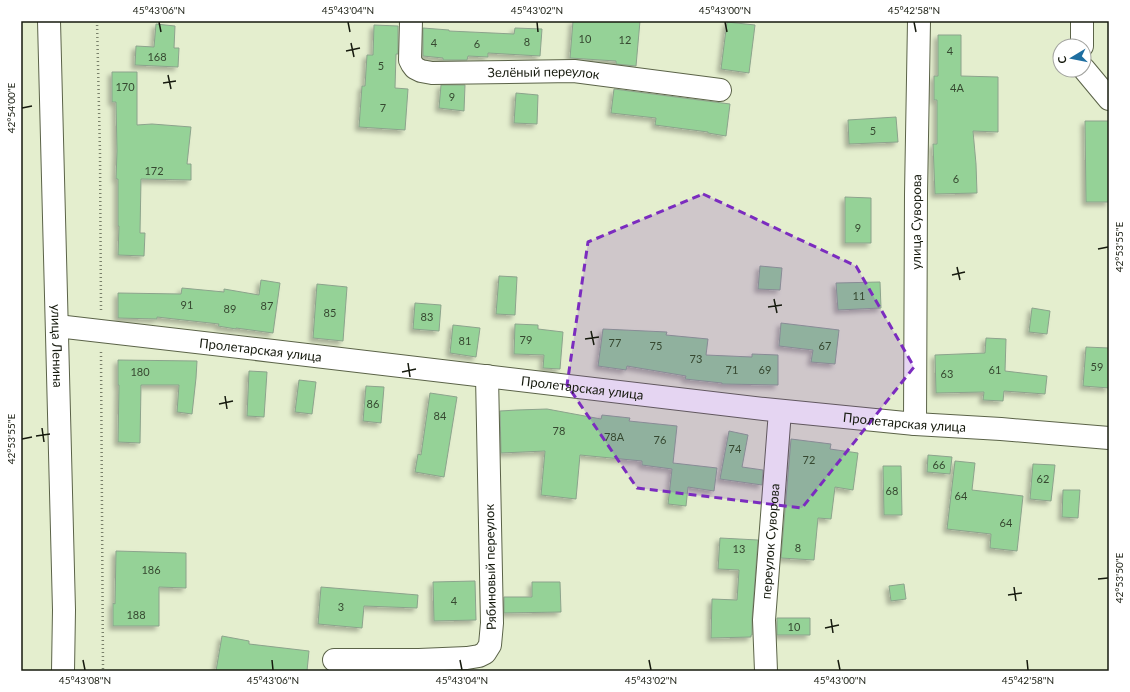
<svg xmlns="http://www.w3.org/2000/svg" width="1130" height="692" font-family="Lato,sans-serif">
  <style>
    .building { fill: #95d297; stroke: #8ca38c; filter: url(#shadow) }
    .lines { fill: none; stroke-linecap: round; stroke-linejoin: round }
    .minor-casing { stroke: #5b6348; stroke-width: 24 }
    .path { stroke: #79806a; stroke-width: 2.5; stroke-dasharray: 1 3; stroke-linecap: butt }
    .minor { stroke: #fff; stroke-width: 22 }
    .marked { fill: #7b2cbf; fill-opacity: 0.2; stroke: #7b2cbf; stroke-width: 3; stroke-dasharray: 8 5; stroke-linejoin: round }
    .ticks { fill: none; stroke: #161a0e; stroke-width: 1.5 }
    .labels { text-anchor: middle; stroke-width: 3; stroke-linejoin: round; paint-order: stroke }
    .number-label { font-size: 11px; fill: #364830 }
    .street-label { font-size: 13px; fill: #161a0e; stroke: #fff }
    .neatline { fill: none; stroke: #161a0e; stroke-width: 1.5 }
    .ticks-label { font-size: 10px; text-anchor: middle; fill: #161a0e }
  </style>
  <defs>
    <filter id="shadow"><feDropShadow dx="-3.5" dy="3.5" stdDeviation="2" flood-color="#0004"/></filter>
  </defs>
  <rect width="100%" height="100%" fill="#e4eece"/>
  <path class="building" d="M 573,21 L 640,21 L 636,66 L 616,64 L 616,61 L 570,58 Z
    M 727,22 L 755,25 L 749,73 L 721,69 Z
    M 156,24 L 175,26 L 174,48 L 179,48 L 178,67 L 135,65 L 136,46 L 154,47 Z
    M 374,25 L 398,26 L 398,54 L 396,54 L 395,88 L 408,89 L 405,130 L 359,127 L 362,86 L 365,86 L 367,55 L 373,55 Z
    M 423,28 L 449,30 L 449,31 L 514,34 L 515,28 L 542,29 L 540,56 L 488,53 L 488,57 L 468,56 L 467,60 L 443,60 L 443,58 L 423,56 Z
    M 938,35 L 961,35 L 961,76 L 998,77 L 998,132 L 973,131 L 976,164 L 977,193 L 935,194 L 933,144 L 937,144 L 937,100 L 934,100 L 934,76 L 938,76 Z
    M 112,72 L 137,72 L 137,125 L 152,124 L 191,127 L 187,164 L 191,164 L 191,180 L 141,179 L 140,233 L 145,233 L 144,256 L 118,255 L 119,226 L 118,226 L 118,179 L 116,179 L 117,151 L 116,102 L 112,102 Z
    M 441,85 L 465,85 L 464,111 L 439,108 Z
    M 614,89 L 730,104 L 726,136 L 708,133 L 708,132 L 655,125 L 656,118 L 611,113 Z
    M 516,93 L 538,95 L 537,124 L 514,123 Z
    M 896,117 L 898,142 L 849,144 L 848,120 Z
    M 1085,121 L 1109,121 L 1109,202 L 1086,202 Z
    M 845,197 L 871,198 L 871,243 L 845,243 Z
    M 760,266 L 782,268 L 780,290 L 758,289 Z
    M 499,276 L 517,277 L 515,315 L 496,314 Z
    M 261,280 L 280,283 L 273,333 L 236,328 L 236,329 L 218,326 L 219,324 L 157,317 L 157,319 L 118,318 L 118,293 L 181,294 L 182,288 L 224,292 L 224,289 L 259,295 Z
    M 880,282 L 881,308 L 838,310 L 836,283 Z
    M 317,284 L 347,287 L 343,341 L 313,338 Z
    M 415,303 L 441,305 L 439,331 L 413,329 Z
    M 1032,308 L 1050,311 L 1047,334 L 1029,332 Z
    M 781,323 L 839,330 L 835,364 L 811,362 L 813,350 L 779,346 Z
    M 515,324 L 538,325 L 538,329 L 563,332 L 560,369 L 543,368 L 544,355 L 514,354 Z
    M 453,325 L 480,328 L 476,357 L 450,353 Z
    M 603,329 L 667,332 L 666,335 L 708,339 L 706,355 L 752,357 L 752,354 L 778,355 L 778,385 L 722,384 L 722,383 L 685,379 L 686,376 L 627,366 L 626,370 L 598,366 Z
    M 986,338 L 1006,339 L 1005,371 L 1047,376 L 1045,394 L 1004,391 L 1003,401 L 983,400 L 984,392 L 936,393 L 935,355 L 985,353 Z
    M 1086,347 L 1109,348 L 1109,388 L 1083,386 Z
    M 118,360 L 197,361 L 196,378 L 192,414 L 177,412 L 179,385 L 141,385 L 140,443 L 118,442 L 119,385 L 118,385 Z
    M 249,371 L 267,372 L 264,417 L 247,416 Z
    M 299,380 L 316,382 L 312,414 L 295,412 Z
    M 366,386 L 384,387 L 381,423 L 363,421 Z
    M 430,393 L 457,397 L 444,477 L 415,472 L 418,454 L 421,455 Z
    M 547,409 L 601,419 L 602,415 L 630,418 L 629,421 L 677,426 L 673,463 L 717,468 L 714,491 L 688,487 L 686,506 L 668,504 L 672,469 L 642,465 L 642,461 L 580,455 L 576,499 L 541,495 L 545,451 L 501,453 L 500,411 L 517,410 Z
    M 729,431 L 748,435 L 742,467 L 763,470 L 762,485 L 720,479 Z
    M 791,439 L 831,444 L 830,449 L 858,453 L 853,490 L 835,487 L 831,519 L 818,518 L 814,560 L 781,558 Z
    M 928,455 L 952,457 L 950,474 L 927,472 Z
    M 955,461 L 975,463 L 972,490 L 1023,496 L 1017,551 L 990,548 L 991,534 L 947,529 Z
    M 1033,464 L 1055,465 L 1051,501 L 1030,499 Z
    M 883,466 L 901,466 L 902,515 L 884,515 Z
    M 1063,490 L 1080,490 L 1078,518 L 1062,517 Z
    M 720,538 L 758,540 L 752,619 L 752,635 L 751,635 L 751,637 L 711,638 L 712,599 L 737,600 L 739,570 L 718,569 Z
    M 116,551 L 186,553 L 186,588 L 159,587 L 159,626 L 113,626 L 113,603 L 115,604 Z
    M 475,581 L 476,620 L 434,621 L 433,582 Z
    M 532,582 L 560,582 L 561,612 L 504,613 L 504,597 L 532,597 Z
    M 904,584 L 906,599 L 891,601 L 889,586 Z
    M 321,587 L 418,595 L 417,608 L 364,606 L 362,628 L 318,624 Z
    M 777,618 L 810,618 L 810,635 L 777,635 Z
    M 222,636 L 249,641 L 249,644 L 309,651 L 307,671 L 216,671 Z"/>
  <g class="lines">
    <g class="minor-casing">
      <g id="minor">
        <path id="s1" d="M 49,21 L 64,610 L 63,671"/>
        <path id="s2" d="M 411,21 L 410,60 L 412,64 L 415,68 L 421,71 L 432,73 L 574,71 L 720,90"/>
        <path d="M 1082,46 L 1082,21"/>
        <path d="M 1084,69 L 1109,99"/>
        <path id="s3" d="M 57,326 L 273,351 L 764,409 L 915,424 L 1001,429 L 1109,438"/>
        <path id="s4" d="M 915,424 L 916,194 L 919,21"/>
        <path d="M 334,660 L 419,660 L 467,658 L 479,656 L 485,653 L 490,645 L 492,623 L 487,376"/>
        <path id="s5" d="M 766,671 L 764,620 L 780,411"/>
      </g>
    </g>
    <path class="path" d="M 97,21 L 100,153 L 101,311
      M 101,352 L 103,671"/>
    <use href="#minor" class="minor"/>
  </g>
  <path class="marked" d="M 703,194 L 856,266 L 914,367 L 802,508 L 637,488 L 567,385 L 588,242 Z"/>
  <path class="ticks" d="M 159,22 L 161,32M 348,22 L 350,32M 537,22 L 538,32M 725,22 L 727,32M 914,22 L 916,32M 351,43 L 354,57M 346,51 L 360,48M 168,75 L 171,89M 163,83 L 176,81M 22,108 L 32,106M 1098,249 L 1108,247M 957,267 L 960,280M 952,275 L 965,272M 774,299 L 777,313M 768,307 L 782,305M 591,331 L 594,345M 585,339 L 599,337M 408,363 L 410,377M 402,372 L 416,369M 225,396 L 227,409M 219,404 L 233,401M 42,428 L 44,442M 36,436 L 50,434M 22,439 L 32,437M 1098,579 L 1108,578M 1014,587 L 1016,601M 1008,595 L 1022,593M 831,619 L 833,633M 825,628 L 839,625M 83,660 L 85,670M 272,660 L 273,670M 460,660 L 462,670M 649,660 L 651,670M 838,660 L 840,670M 1027,660 L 1028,670"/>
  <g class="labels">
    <g class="number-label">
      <text x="585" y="43">10</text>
      <text x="625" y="44">12</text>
      <text x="527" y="46">8</text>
      <text x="434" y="47">4</text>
      <text x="477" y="48">6</text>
      <text x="950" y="55">4</text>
      <text x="157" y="61">168</text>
      <text x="381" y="70">5</text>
      <text x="125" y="91">170</text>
      <text x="957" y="92">4А</text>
      <text x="452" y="101">9</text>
      <text x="383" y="112">7</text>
      <text x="873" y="135">5</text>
      <text x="154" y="175">172</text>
      <text x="956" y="183">6</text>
      <text x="858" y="232">9</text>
      <text x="859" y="300">11</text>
      <text x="187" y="309">91</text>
      <text x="267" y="310">87</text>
      <text x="230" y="313">89</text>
      <text x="330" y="317">85</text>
      <text x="427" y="321">83</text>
      <text x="526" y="344">79</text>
      <text x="465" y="345">81</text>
      <text x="615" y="347">77</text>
      <text x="656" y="350">75</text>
      <text x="825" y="350">67</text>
      <text x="696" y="363">73</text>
      <text x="1097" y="371">59</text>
      <text x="732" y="374">71</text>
      <text x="765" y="374">69</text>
      <text x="995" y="374">61</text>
      <text x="140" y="376">180</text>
      <text x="947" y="378">63</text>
      <text x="373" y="408">86</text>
      <text x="440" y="420">84</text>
      <text x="559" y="435">78</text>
      <text x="614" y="441">78А</text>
      <text x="660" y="444">76</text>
      <text x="735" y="453">74</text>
      <text x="809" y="464">72</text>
      <text x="939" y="469">66</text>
      <text x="1043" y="483">62</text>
      <text x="892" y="495">68</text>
      <text x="961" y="500">64</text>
      <text x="1006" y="527">64</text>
      <text x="798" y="552">8</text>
      <text x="739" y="553">13</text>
      <text x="151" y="574">186</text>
      <text x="454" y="605">4</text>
      <text x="341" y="611">3</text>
      <text x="136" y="619">188</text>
      <text x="794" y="631">10</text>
    </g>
    <g class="street-label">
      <text dy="5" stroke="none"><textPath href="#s2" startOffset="178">Зелёный переулок</textPath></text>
      <text dy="5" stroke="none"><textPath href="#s4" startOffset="202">улица Суворова</textPath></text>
      <text dy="5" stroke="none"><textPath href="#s1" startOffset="325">улица Ленина</textPath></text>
      <text dy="5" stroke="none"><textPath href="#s3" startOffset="205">Пролетарская улица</textPath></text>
      <text dy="5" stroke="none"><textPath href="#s3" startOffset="529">Пролетарская улица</textPath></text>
      <text dy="5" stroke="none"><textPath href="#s3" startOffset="853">Пролетарская улица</textPath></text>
      <text dy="5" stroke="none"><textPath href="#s5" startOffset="130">переулок Суворова</textPath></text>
      <text transform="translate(490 567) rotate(-91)" y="5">Рябиновый переулок</text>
    </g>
  </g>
  <rect width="1130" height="692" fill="none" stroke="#ffffff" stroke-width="44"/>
  <g transform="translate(1072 58) rotate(260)"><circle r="19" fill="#ffffff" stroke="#a2a39f"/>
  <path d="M0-3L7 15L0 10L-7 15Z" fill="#1e6ea0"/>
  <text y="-6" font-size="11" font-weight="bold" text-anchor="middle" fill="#161a0e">С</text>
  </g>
  <rect x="22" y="22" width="1086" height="648" class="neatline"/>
  <g class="ticks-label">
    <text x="159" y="14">45°43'06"N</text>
    <text x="348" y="14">45°43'04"N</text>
    <text x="537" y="14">45°43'02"N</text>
    <text x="725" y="14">45°43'00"N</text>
    <text x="914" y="14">45°42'58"N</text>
    <text transform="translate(11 108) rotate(-90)" y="4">42°54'00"E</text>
    <text transform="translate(1119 247) rotate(-90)" y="4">42°53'55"E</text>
    <text transform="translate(11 439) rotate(-90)" y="4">42°53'55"E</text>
    <text transform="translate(1119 578) rotate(-90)" y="4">42°53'50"E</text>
    <text x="85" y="684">45°43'08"N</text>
    <text x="273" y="684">45°43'06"N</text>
    <text x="462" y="684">45°43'04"N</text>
    <text x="651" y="684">45°43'02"N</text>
    <text x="840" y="684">45°43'00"N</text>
    <text x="1028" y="684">45°42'58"N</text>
  </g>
</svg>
